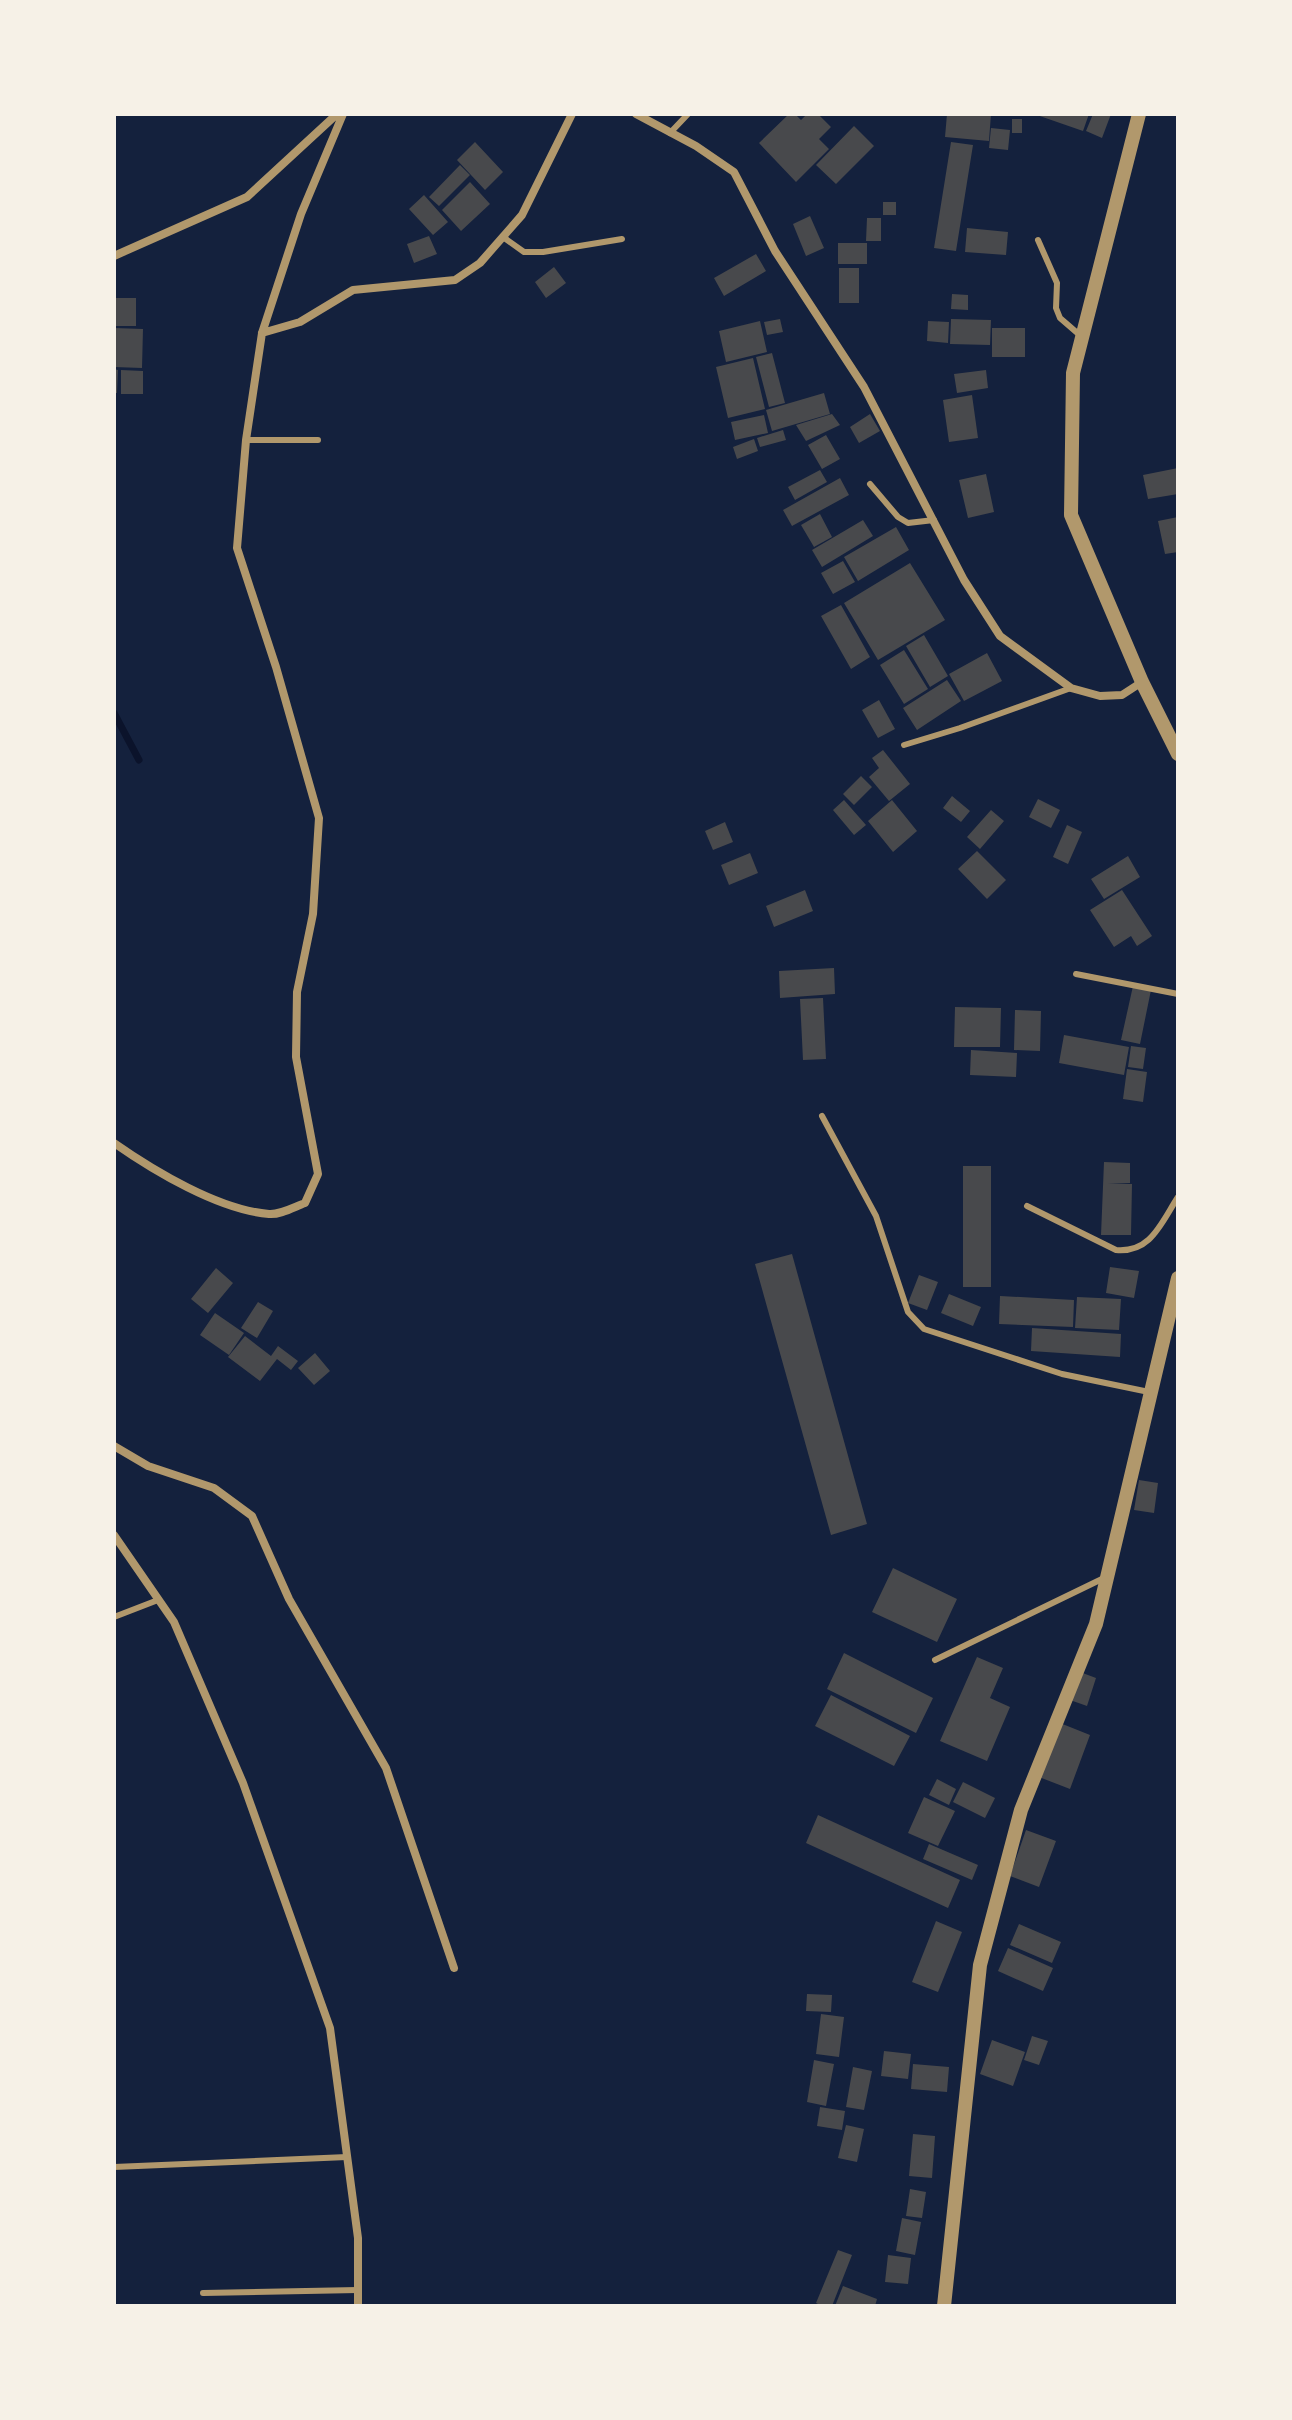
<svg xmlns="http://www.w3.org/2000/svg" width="1292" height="2420" font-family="Inter,sans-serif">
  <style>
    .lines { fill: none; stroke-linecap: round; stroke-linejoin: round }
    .stream { stroke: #0b132b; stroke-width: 7 }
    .building { fill: #48494c }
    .service { stroke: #b1986c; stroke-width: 6 }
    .minor { stroke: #b1986c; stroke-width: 8 }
    .tertiary { stroke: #b1986c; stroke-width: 14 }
  </style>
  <rect width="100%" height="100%" fill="#14213d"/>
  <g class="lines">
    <path class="stream" d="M 114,713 L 139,760"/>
  </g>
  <path class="building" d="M 789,114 L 795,114 L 801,120 L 807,114 L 818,114 L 831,127 L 819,139 L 829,149 L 796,182 L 759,143 Z
    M 947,114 L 991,114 L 989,141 L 945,137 Z
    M 1034,114 L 1089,114 L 1083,131 Z
    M 1093,114 L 1111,114 L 1102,138 L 1086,131 Z
    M 1012,119 L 1022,119 L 1022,133 L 1012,133 Z
    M 854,126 L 874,146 L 836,184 L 816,165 Z
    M 991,128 L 1010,130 L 1008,150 L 989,148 Z
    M 475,142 L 503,172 L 485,190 L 457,160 Z
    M 951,142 L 973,145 L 956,251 L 934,248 Z
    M 460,165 L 470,175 L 439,206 L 429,197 Z
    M 470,182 L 490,204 L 461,231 L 442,210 Z
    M 424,195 L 448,222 L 433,235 L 409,209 Z
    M 883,202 L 896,202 L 896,215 L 883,215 Z
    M 810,216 L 824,248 L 806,256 L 793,224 Z
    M 867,218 L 881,218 L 881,241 L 866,241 Z
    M 967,228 L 1008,232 L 1006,255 L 965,252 Z
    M 429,236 L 437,254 L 414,263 L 407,244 Z
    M 838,243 L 867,243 L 867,264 L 838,264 Z
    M 756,254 L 766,271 L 724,296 L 714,278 Z
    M 554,267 L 566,283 L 546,298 L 535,282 Z
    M 839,268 L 859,268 L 859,303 L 839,303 Z
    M 952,294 L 968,295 L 968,310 L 951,309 Z
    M 114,298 L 136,298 L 136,326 L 114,326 Z
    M 780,319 L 783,332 L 767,335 L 764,322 Z
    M 951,319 L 991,320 L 990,345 L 950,344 Z
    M 760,321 L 767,352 L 726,362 L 719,331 Z
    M 928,321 L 949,322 L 948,343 L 927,341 Z
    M 114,328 L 143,329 L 142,368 L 114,367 Z
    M 992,328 L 1025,328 L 1025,357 L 992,357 Z
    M 772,353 L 785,403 L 769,407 L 756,357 Z
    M 753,358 L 765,409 L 728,418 L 716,367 Z
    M 114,369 L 118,370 L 117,393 L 114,393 Z
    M 121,370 L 143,371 L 143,394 L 121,394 Z
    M 986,370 L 988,388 L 957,393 L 954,374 Z
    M 824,393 L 830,414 L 772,431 L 766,410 Z
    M 972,395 L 978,438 L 949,442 L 943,400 Z
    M 832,414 L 840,425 L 806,441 L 796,425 Z
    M 870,414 L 880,431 L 859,443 L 850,427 Z
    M 764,415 L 768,433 L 735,440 L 731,422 Z
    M 783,430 L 786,440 L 760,447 L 757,438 Z
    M 826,435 L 840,459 L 822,469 L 808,445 Z
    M 754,439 L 758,451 L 737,459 L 733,447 Z
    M 1178,468 L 1178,494 L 1148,499 L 1143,475 Z
    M 820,470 L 827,482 L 795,500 L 788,487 Z
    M 986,474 L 994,512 L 968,518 L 959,480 Z
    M 840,478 L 849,495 L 792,526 L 783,510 Z
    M 820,514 L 832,537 L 814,547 L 801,525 Z
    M 1178,517 L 1178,552 L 1165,554 L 1158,521 Z
    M 863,520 L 873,536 L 822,567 L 812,550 Z
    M 896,527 L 909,550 L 858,581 L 844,557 Z
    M 843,561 L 855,582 L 833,594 L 821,573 Z
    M 910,563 L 945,620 L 878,660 L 844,603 Z
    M 841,605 L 870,657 L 851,669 L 821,616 Z
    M 924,635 L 948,676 L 930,687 L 906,646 Z
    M 904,650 L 928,689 L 904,704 L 880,665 Z
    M 987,653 L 1002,681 L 964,701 L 949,674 Z
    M 947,680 L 961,701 L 917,730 L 903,708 Z
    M 879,700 L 895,729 L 878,738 L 862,710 Z
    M 883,750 L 910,784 L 889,801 L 869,777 L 879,768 L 872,758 Z
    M 861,776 L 872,787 L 854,805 L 843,794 Z
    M 952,796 L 970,811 L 961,822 L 943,808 Z
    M 1038,799 L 1060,810 L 1051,828 L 1029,817 Z
    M 844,800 L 866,825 L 854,835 L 833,810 Z
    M 892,800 L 917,831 L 893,852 L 868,821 Z
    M 991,810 L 1004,821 L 980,849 L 967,837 Z
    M 725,822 L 733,842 L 713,850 L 705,831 Z
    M 1067,825 L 1082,832 L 1068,864 L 1053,857 Z
    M 977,851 L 1006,880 L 987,899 L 958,869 Z
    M 750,853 L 758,873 L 729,885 L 721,865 Z
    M 1128,856 L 1140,877 L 1104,899 L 1091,879 Z
    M 805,890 L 813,911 L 774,927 L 766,906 Z
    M 1122,890 L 1152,936 L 1137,946 L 1131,936 L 1114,947 L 1090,910 Z
    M 834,968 L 835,994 L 780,998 L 779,971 Z
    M 1133,986 L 1151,990 L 1140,1044 L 1121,1040 Z
    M 823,998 L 826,1059 L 803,1060 L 800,999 Z
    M 955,1007 L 1001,1008 L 1000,1047 L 954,1047 Z
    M 1015,1010 L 1041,1011 L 1040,1051 L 1014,1050 Z
    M 1064,1035 L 1129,1047 L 1124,1075 L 1059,1063 Z
    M 1131,1046 L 1146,1048 L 1143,1069 L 1128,1067 Z
    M 971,1050 L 1017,1053 L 1016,1077 L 970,1075 Z
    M 1127,1069 L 1147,1072 L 1143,1102 L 1123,1099 Z
    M 1104,1162 L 1130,1163 L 1130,1183 L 1108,1184 L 1132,1184 L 1131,1235 L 1101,1235 Z
    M 963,1166 L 991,1166 L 991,1287 L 963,1287 Z
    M 792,1254 L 867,1524 L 831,1535 L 755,1264 Z
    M 1110,1267 L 1139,1271 L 1134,1298 L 1106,1293 Z
    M 216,1268 L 233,1283 L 208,1313 L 191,1299 Z
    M 919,1275 L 938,1282 L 927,1310 L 908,1303 Z
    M 949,1294 L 981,1307 L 973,1326 L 941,1313 Z
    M 1000,1296 L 1074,1300 L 1073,1327 L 999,1324 Z
    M 1077,1297 L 1121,1299 L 1119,1330 L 1075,1328 Z
    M 258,1302 L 273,1311 L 257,1338 L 241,1328 Z
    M 215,1313 L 244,1333 L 229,1355 L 200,1335 Z
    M 1032,1328 L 1121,1334 L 1120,1357 L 1031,1351 Z
    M 245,1336 L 271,1356 L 278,1346 L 298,1361 L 291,1370 L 277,1359 L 260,1381 L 228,1357 Z
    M 315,1353 L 330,1371 L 314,1385 L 298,1368 Z
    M 1139,1480 L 1158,1483 L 1154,1513 L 1134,1510 Z
    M 893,1568 L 957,1599 L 937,1642 L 872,1612 Z
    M 844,1653 L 933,1698 L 916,1733 L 827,1689 Z
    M 977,1657 L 1003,1668 L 990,1698 L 1010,1707 L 987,1761 L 940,1741 Z
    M 1080,1672 L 1096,1678 L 1087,1706 L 1070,1700 Z
    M 831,1695 L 910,1736 L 894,1766 L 815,1726 Z
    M 1060,1723 L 1090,1735 L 1070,1789 L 1039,1777 Z
    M 937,1779 L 956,1789 L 949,1805 L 929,1795 Z
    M 963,1782 L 995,1798 L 985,1818 L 953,1802 Z
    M 924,1797 L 955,1811 L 938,1846 L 908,1833 Z
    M 818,1815 L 960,1880 L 948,1908 L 806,1843 Z
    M 1026,1830 L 1056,1841 L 1039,1887 L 1010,1876 Z
    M 929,1844 L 978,1865 L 972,1880 L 923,1859 Z
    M 936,1921 L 962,1932 L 938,1992 L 912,1982 Z
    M 1019,1924 L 1061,1942 L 1052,1963 L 1010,1945 Z
    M 1008,1948 L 1053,1968 L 1043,1991 L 998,1971 Z
    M 807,1994 L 832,1995 L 831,2012 L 806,2011 Z
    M 821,2014 L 844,2017 L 839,2057 L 816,2054 Z
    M 1032,2036 L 1048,2041 L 1039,2065 L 1024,2060 Z
    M 992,2040 L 1025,2052 L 1013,2086 L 980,2074 Z
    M 884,2051 L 911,2054 L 908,2079 L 881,2076 Z
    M 814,2060 L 834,2064 L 826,2106 L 807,2102 Z
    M 913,2064 L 949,2067 L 947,2092 L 911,2089 Z
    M 853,2067 L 872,2071 L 864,2110 L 846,2107 Z
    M 820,2107 L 845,2111 L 842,2130 L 817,2126 Z
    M 846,2125 L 864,2129 L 857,2162 L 838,2158 Z
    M 913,2134 L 935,2136 L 932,2178 L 909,2176 Z
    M 910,2189 L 926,2192 L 922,2218 L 906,2216 Z
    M 902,2218 L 921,2222 L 915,2255 L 896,2251 Z
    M 838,2250 L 852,2255 L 832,2306 L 822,2306 L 816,2303 Z
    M 888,2255 L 911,2258 L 908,2284 L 885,2282 Z
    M 843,2286 L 877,2299 L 875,2306 L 835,2306 Z"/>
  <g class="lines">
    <path class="service" d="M 670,133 L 688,114
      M 503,237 L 524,252 L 543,252 L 622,239
      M 1038,240 L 1057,283 L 1056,308 L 1060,318 L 1082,337
      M 246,440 L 318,440
      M 870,484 L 898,517 L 908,523 L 934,520
      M 904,745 L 960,728 L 1071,688
      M 1076,974 L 1178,994
      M 822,1116 L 876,1216 L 908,1312 L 924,1329 L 1062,1374 L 1149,1392
      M 1027,1206 L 1116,1250 C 1151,1253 1161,1223 1178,1197
      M 114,1617 L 158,1600
      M 935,1660 L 1104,1578
      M 114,2167 L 347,2157
      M 203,2293 L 358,2290"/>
    <path class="minor" d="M 636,114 L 696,146 L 734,172 L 775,251 L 864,387 L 964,580 L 1000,636 L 1071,688 L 1100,696 L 1122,695 L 1142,682
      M 114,256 L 247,197 L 337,114
      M 262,333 L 300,322 L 353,290 L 455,280 L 480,263 L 522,215 L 572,114
      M 114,1143 C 154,1171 219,1210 269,1214 C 280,1215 294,1207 305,1203 L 318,1174 L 296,1057 L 297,992 L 313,914 L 319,818 L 276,667 L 237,548 L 246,440 L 262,333 L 301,214 L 343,114
      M 114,1446 L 148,1466 L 214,1488 L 252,1516 L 289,1599 L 386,1768 L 454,1968
      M 114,1535 L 174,1622 L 243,1783 L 330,2028 L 358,2238 L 358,2306"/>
    <path class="tertiary" d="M 1139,114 L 1073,373 L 1071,515 L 1142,682 L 1178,754
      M 944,2306 L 980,1965 L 1021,1810 L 1096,1624 L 1178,1278"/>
  </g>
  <rect width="1292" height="2420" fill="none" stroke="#f6f1e7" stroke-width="232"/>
</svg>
